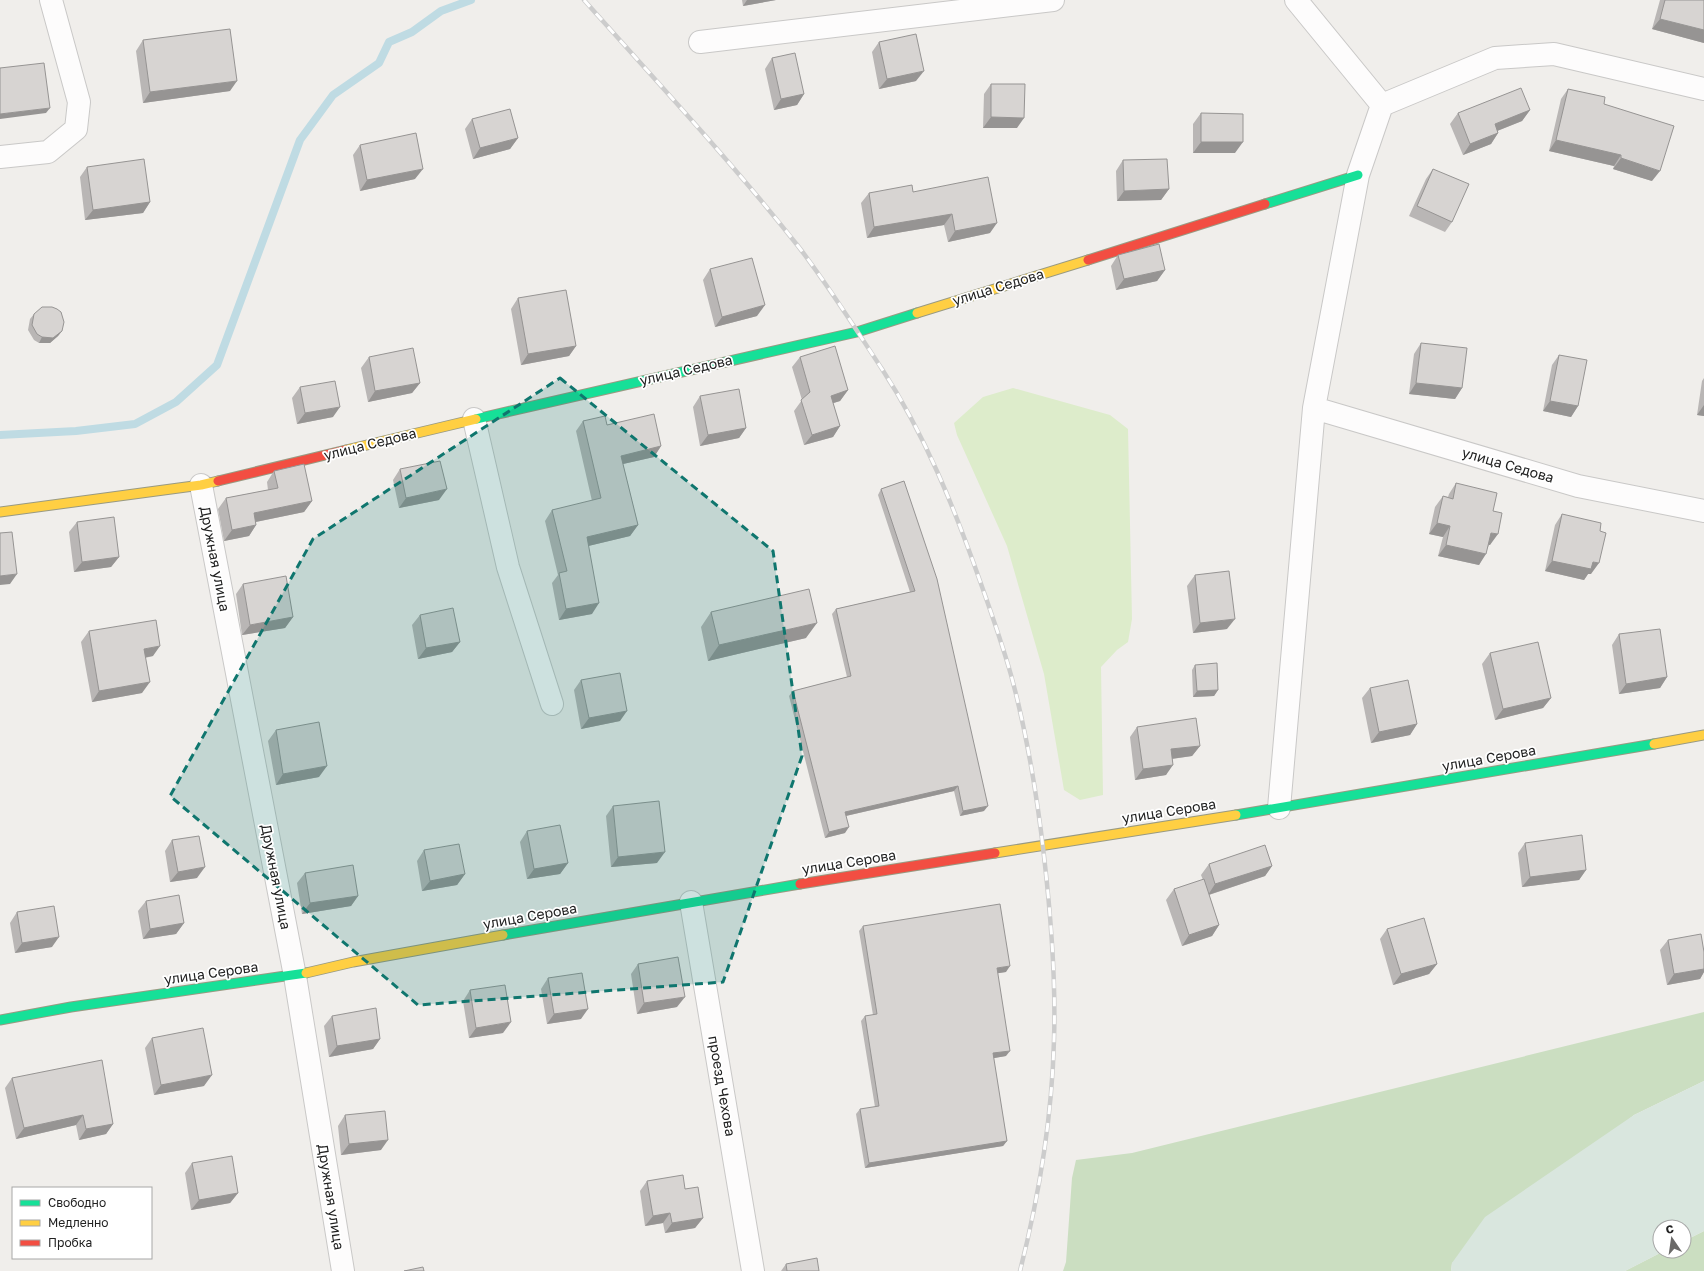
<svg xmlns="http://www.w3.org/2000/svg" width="1704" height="1271" font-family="'Golos Text',sans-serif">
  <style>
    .grass { fill: #ddeccb }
    .forest { fill: #cbdec1 }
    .wetland { fill: #d9e6de }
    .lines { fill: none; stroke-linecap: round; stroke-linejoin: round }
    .stream { stroke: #bfdbe3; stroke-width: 8 }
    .street-casing { stroke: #c9c8c7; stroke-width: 24 }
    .fast-casing { stroke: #999a82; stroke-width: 11 }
    .slow-casing { stroke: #999a82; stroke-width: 11 }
    .jam-casing { stroke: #999a82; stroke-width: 11 }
    .street { stroke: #fdfcfc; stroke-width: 22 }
    .fast { stroke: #16e098; stroke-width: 9 }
    .slow { stroke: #ffcf43; stroke-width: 9 }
    .jam { stroke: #f24e42; stroke-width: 9 }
    .rail-casing { stroke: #ccc; stroke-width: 4.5 }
    .rail { stroke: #fff; stroke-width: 3; stroke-dasharray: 9; stroke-linecap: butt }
    .wall { fill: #b9b6b5 }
    .shaded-wall { fill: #969493 }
    .building { fill: #d7d4d2; stroke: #969493 }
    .marked { fill: #0f766e; fill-opacity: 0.2; stroke: #0f766e; stroke-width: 3; stroke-dasharray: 8 5; stroke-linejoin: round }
    .labels { text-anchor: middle; stroke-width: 3.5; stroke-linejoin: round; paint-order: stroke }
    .street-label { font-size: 14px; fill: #222; stroke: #fff }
  </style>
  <rect width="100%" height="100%" fill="#f0eeeb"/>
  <path class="grass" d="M 1013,388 L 1110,415 L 1128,429 L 1132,619 L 1128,642 L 1117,650 L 1101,667 L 1103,795 L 1080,800 L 1064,790 L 1044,674 L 1007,546 L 957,435 L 954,423 L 983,397 Z"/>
  <path class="forest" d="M 1704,1012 L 1704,1081 L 1634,1115 L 1452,1263 L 1451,1271 L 1063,1271 L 1066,1262 L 1072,1178 L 1076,1160 L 1132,1153 Z
    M 1704,1231 L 1704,1271 L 1625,1271 L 1664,1251 L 1684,1251 L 1684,1241 Z"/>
  <path class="wetland" d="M 1704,1081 L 1704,1231 L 1684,1241 L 1684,1227 L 1660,1227 L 1660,1251 L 1664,1251 L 1625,1271 L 1451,1271 L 1452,1263 L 1485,1217 L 1634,1115 Z"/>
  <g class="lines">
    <path class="stream" d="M 0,435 L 76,431 L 135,424 L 176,402 L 217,365 L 300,140 L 333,95 L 379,63 L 389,42 L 412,32 L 441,11 L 471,0"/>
    <g class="street-casing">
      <path id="street" d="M 1296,0 L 1382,105
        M 700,42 L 1053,0
        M 1382,105 L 1495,58 L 1554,54 L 1704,89
        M 0,157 L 48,152 L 76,129 L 79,102 L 51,0
        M 1314,408 L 1578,486 L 1704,511
        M 474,419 L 508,567 L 552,704
        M 201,485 L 295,976 L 343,1271
        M 1279,808 L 1314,408 L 1358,175 L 1382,105
        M 691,902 L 753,1271"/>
    </g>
    <g class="fast-casing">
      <path id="fast" d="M 1265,204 L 1358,175
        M 476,419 L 857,332 L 917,313
        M 1236,815 L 1654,744
        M 503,935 L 800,884
        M 0,1020 L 71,1007 L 306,973"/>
    </g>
    <g class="slow-casing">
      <path id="slow" d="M 917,313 L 1088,260
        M 346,450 L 476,419
        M 0,512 L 201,485 L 218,481
        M 1654,744 L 1704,735
        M 995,853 L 1236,815
        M 306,973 L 353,962 L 503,935"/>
    </g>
    <g class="jam-casing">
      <path id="jam" d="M 1088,260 L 1265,204
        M 218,481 L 346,450
        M 800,884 L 995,853"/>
    </g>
    <use href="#street" class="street"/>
    <use href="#fast" class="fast"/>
    <use href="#slow" class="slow"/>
    <use href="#jam" class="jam"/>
    <g class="rail-casing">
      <path id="rail" d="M 584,0 C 656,81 731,161 798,246 C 828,285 855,328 882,369 C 925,435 954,507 980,581 C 991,612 1002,643 1011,675 C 1027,734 1037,795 1044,856 C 1051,917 1056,979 1054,1040 C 1052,1118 1039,1196 1020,1271"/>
    </g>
    <use href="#rail" class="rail"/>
  </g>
  <path class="wall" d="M 742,0 L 776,0 L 743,6 Z
    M 1660,0 L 1704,0 L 1704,43 L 1652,29 Z
    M 143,40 L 230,91 L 143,103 L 136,51 Z
    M 879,42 L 916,81 L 879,89 L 872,52 Z
    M 772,58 L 804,94 L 797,105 L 774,110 L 765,69 Z
    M 991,84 L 1017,128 L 983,128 L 984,94 Z
    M 1568,89 L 1604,104 L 1652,181 L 1613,169 L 1614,166 L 1549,151 L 1561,99 Z
    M 1530,110 L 1522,121 L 1497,131 L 1498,133 L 1491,144 L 1463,155 L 1450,124 L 1458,113 Z
    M 1201,113 L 1235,153 L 1193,153 L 1193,124 Z
    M 472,119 L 518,138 L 510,149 L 473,159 L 465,129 Z
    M 360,145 L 415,179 L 360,191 L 353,155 Z
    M 1123,160 L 1169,189 L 1161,200 L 1117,201 L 1116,171 Z
    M 87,167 L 150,202 L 143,213 L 85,220 L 80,177 Z
    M 1433,169 L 1452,222 L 1445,232 L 1409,216 L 1426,179 Z
    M 913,192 L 990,233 L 948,242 L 944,225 L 867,238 L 861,203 L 869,193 Z
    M 1118,255 L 1165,270 L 1157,281 L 1116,290 L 1111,266 Z
    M 710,269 L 757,316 L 715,327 L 703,280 Z
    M 518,298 L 576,346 L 569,356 L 521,365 L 511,309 Z
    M 34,314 L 62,331 L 58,336 L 50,343 L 39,343 L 34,340 L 28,330 L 30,319 Z
    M 1421,343 L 1462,388 L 1455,399 L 1409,394 L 1414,354 Z
    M 1559,355 L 1578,406 L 1571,417 L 1543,411 L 1552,365 Z
    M 369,357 L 420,383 L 412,393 L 368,402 L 361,368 Z
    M 800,357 L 848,390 L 840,401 L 833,403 L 840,426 L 833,437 L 804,445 L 794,411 L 802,400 L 792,367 Z
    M 1704,378 L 1704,416 L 1697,415 L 1702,381 Z
    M 300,387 L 333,417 L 297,424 L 292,398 Z
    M 700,396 L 746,428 L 739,438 L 700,446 L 693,407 Z
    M 583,421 L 607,425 L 661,446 L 654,457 L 623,464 L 638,525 L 630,536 L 588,546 L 592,614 L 559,620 L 552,583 L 558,575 L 545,521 L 552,510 L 592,501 L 576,431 Z
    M 400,469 L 439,500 L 399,508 L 393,480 Z
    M 274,471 L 312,501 L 304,512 L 256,522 L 256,525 L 249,536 L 224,541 L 218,509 L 226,498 L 268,490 L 267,482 Z
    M 904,481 L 984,811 L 960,816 L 954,791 L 846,816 L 845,833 L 825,838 L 789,696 L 793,691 L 847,677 L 832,614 L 836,609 L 910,592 L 878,495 L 881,489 Z
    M 1456,483 L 1493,511 L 1490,545 L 1489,545 L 1479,565 L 1438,556 L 1443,537 L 1429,534 L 1435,507 L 1443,496 L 1448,497 L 1449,494 Z
    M 1562,514 L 1591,574 L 1588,574 L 1584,580 L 1545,571 L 1555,525 Z
    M 77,522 L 119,557 L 111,567 L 74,572 L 69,532 Z
    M 1195,575 L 1227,629 L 1193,633 L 1187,586 Z
    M 243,584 L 293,617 L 285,628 L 242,635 L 236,594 Z
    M 711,612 L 806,638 L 708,661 L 701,627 Z
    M 420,615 L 460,642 L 452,652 L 418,659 L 412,625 Z
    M 89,631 L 153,656 L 145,658 L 142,693 L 92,702 L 81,642 Z
    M 1619,634 L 1667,677 L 1660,688 L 1619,694 L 1612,645 Z
    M 1490,653 L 1551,698 L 1543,708 L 1495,720 L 1482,664 Z
    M 1195,665 L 1218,690 L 1214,696 L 1193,697 L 1192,670 Z
    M 581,680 L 620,721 L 581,729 L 574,690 Z
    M 1370,688 L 1417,724 L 1410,735 L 1371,743 L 1362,698 Z
    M 1137,727 L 1200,746 L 1192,756 L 1172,759 L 1166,775 L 1135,780 L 1130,737 Z
    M 276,730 L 319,777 L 276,785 L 268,741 Z
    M 613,806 L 657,863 L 611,867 L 606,816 Z
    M 527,831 L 568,863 L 560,874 L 527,879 L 520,842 Z
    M 172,840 L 197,878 L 170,882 L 165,851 Z
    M 1525,843 L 1586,870 L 1579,880 L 1522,887 L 1518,853 Z
    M 424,850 L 465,874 L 457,885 L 422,891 L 417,861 Z
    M 1209,864 L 1272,866 L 1265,876 L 1209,895 L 1219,925 L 1212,936 L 1182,946 L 1166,900 L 1174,889 L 1203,880 L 1201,875 Z
    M 305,873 L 358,896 L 351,906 L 302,914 L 297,883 Z
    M 146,901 L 184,923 L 176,934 L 143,939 L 138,911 Z
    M 17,912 L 52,947 L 15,953 L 10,923 Z
    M 863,926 L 1006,972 L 997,973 L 1006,1056 L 993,1058 L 1007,1141 L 1003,1146 L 865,1168 L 856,1114 L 860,1109 L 875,1107 L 861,1021 L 865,1016 L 873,1015 L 859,931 Z
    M 1387,929 L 1437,964 L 1429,974 L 1393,985 L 1380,939 Z
    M 1668,940 L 1704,969 L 1704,972 L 1700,979 L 1667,985 L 1660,950 Z
    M 638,964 L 677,1007 L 637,1014 L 631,974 Z
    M 548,978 L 581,1019 L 547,1024 L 541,989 Z
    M 470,990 L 503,1033 L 469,1038 L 463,1001 Z
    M 332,1016 L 380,1039 L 373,1049 L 329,1057 L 324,1026 Z
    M 152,1038 L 204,1086 L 154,1095 L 145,1048 Z
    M 12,1078 L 113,1124 L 106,1134 L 79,1140 L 76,1125 L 16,1139 L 5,1088 Z
    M 345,1115 L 381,1150 L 341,1155 L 338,1126 Z
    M 192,1163 L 238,1193 L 230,1203 L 191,1210 L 185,1173 Z
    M 647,1181 L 685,1189 L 703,1218 L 695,1228 L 665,1233 L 663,1223 L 645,1226 L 640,1191 Z
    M 786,1264 L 819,1271 L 781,1271 Z"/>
  <path class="shaded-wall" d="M 747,0 L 776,0 L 743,6 Z
    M 1660,19 L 1704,30 L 1704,43 L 1652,29 Z
    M 924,71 L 916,81 L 879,89 L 887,79 Z
    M 237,81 L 230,91 L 143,103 L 150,92 Z
    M 804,94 L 797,105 L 774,110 L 781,99 Z
    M 50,108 L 46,113 L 0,119 L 0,114 Z
    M 1530,110 L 1522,121 L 1487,135 L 1495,124 Z
    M 991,117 L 1024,118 L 1017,128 L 983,128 Z
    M 1498,133 L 1491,144 L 1463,155 L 1470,144 Z
    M 518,138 L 510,149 L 473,159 L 480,148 Z
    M 1556,140 L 1621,155 L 1614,166 L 1549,151 Z
    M 1201,142 L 1243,142 L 1235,153 L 1193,153 Z
    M 1621,158 L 1660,171 L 1652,181 L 1613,169 Z
    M 423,169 L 415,179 L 360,191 L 367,180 Z
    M 1169,189 L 1161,200 L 1117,201 L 1124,191 Z
    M 150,202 L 143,213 L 85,220 L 93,210 Z
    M 952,214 L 944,225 L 867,238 L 874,227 Z
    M 997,223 L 990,233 L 948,242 L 955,231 Z
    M 1165,270 L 1157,281 L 1116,290 L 1124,279 Z
    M 765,305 L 757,316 L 715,327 L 722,317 Z
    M 62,331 L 58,336 L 50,343 L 39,343 L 42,337 Z
    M 576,346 L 569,356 L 521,365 L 528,354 Z
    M 420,383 L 412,393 L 368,402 L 375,391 Z
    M 1416,383 L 1462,388 L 1455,399 L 1409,394 Z
    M 848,390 L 840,401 L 824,406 L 831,396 Z
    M 1550,401 L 1578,406 L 1571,417 L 1543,411 Z
    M 1704,405 L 1704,416 L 1697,415 Z
    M 340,407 L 333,417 L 297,424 L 305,413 Z
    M 840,426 L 833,437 L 804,445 L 812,435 Z
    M 746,428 L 739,438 L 700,446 L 708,435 Z
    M 661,446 L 654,457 L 614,466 L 621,456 Z
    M 447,489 L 439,500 L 399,508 L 406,498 Z
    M 312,501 L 304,512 L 246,524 L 254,513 Z
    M 1437,523 L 1450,526 L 1443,537 L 1429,534 Z
    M 256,525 L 249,536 L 224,541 L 232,530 Z
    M 638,525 L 630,536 L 580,548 L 587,537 Z
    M 1491,533 L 1498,534 L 1490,545 L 1484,544 Z
    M 1446,545 L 1486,554 L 1479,565 L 1438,556 Z
    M 119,557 L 111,567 L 74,572 L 82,562 Z
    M 1552,561 L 1593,562 L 1599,563 L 1591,574 L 1588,574 L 1584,580 L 1545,571 Z
    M 17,574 L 10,584 L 0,585 L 0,576 Z
    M 599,603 L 592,614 L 559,620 L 566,609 Z
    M 293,617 L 285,628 L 242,635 L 250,625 Z
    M 1235,619 L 1227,629 L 1193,633 L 1200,623 Z
    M 817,623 L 806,638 L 708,661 L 719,645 Z
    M 460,642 L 452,652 L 418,659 L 426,648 Z
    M 160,646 L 153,656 L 136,659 L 144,649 Z
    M 1667,677 L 1660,688 L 1619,694 L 1626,684 Z
    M 150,682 L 142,693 L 92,702 L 99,691 Z
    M 1218,690 L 1214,696 L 1193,697 L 1197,691 Z
    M 1551,698 L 1543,708 L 1495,720 L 1503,709 Z
    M 627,711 L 620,721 L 581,729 L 589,718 Z
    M 1417,724 L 1410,735 L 1371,743 L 1379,732 Z
    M 1200,746 L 1192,756 L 1163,760 L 1171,749 Z
    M 1173,765 L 1166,775 L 1135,780 L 1143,769 Z
    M 327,766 L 319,777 L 276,785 L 283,774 Z
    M 958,786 L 954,791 L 841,817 L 845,812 Z
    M 988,806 L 984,811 L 960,816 L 963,811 Z
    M 849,827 L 845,833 L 825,838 L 829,832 Z
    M 665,852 L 657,863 L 611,867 L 618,857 Z
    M 568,863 L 560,874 L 527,879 L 534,869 Z
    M 1272,866 L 1265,876 L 1208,895 L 1215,884 Z
    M 205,867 L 197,878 L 170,882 L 178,872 Z
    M 1586,870 L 1579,880 L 1522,887 L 1530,877 Z
    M 465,874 L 457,885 L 422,891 L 430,881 Z
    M 358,896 L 351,906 L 302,914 L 310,903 Z
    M 184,923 L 176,934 L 143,939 L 150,929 Z
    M 1219,925 L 1212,936 L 1182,946 L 1189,935 Z
    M 59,937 L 52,947 L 15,953 L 22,943 Z
    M 1437,964 L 1429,974 L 1393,985 L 1401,974 Z
    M 1010,966 L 1006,972 L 993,974 L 997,968 Z
    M 1704,969 L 1704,972 L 1700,979 L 1667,985 L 1674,974 Z
    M 685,997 L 677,1007 L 637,1014 L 644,1003 Z
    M 588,1009 L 581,1019 L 547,1024 L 554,1014 Z
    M 511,1022 L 503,1033 L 469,1038 L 476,1028 Z
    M 380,1039 L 373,1049 L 329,1057 L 337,1046 Z
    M 1010,1051 L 1006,1056 L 989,1059 L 993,1053 Z
    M 212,1075 L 204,1086 L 154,1095 L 161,1085 Z
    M 83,1115 L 76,1125 L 16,1139 L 24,1128 Z
    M 113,1124 L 106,1134 L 79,1140 L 86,1129 Z
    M 388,1140 L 381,1150 L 341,1155 L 349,1144 Z
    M 1007,1141 L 1003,1146 L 865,1168 L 869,1163 Z
    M 238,1193 L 230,1203 L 191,1210 L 199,1200 Z
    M 670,1213 L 663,1223 L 645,1226 L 653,1216 Z
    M 703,1218 L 695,1228 L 665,1233 L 672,1223 Z"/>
  <path class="building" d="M 1665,0 L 1704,0 L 1704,30 L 1660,19 Z
    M 230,29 L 237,81 L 150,92 L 143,40 Z
    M 916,34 L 924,71 L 887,79 L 879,42 Z
    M 795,53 L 804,94 L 781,99 L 772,58 Z
    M 44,63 L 50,108 L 0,114 L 0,68 Z
    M 991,84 L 1025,84 L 1024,118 L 991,117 Z
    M 1521,88 L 1530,110 L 1495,124 L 1498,133 L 1470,144 L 1458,113 Z
    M 1568,89 L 1605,97 L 1604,104 L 1674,126 L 1660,171 L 1621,158 L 1621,155 L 1556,140 Z
    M 510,109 L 518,138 L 480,148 L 472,119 Z
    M 1201,113 L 1243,114 L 1243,142 L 1201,142 Z
    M 416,133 L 423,169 L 367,180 L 360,145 Z
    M 144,159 L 150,202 L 93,210 L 87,167 Z
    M 1167,159 L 1169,189 L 1124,191 L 1123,160 Z
    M 1433,169 L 1469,184 L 1452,222 L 1417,206 Z
    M 988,177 L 997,223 L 955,231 L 952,214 L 874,227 L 869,193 L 912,185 L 913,192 Z
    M 1159,244 L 1165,270 L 1124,279 L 1118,255 Z
    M 752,258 L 765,305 L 722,317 L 710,269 Z
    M 566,290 L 576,346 L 528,354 L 518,298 Z
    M 42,307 L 52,307 L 57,309 L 61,312 L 64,322 L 62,331 L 53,338 L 42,337 L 37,334 L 32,325 L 34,314 Z
    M 1421,343 L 1467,348 L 1462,388 L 1416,383 Z
    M 835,346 L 848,390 L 831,396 L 840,426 L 812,435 L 801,400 L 810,392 L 800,357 Z
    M 413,348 L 420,383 L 375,391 L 369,357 Z
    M 1559,355 L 1587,360 L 1578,406 L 1550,401 Z
    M 335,381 L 340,407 L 305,413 L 300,387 Z
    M 739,389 L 746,428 L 708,435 L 700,396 Z
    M 654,414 L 661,446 L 621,456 L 638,525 L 587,537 L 599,603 L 566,609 L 559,573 L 567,571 L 552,510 L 601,498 L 583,421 L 605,416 L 607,425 Z
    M 440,461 L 447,489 L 406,498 L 400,469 Z
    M 304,464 L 312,501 L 254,513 L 256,525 L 232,530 L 226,498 L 278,488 L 274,471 Z
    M 904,481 L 937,579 L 988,806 L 963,811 L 958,786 L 845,812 L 849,827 L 829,832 L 793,691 L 851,676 L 836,609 L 915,591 L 881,489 Z
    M 1456,483 L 1497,493 L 1493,511 L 1502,513 L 1498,534 L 1491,533 L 1486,554 L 1446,545 L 1450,526 L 1437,523 L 1443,496 L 1453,499 Z
    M 1562,514 L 1601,523 L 1600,531 L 1606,533 L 1599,563 L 1593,562 L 1591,569 L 1552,561 Z
    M 114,517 L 119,557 L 82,562 L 77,522 Z
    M 12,532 L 17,574 L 0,576 L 0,533 Z
    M 1229,571 L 1235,619 L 1200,623 L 1195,575 Z
    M 286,576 L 293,617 L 250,625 L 243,584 Z
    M 809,589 L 817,623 L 719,645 L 711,612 Z
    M 453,608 L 460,642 L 426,648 L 420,615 Z
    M 156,620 L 160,646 L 144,649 L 150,682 L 99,691 L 89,631 Z
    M 1660,629 L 1667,677 L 1626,684 L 1619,634 Z
    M 1538,642 L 1551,698 L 1503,709 L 1490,653 Z
    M 1217,663 L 1218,690 L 1197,691 L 1195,665 Z
    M 620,673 L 627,711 L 589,718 L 581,680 Z
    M 1408,680 L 1417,724 L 1379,732 L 1370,688 Z
    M 1196,718 L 1200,746 L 1171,749 L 1173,765 L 1143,769 L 1137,727 Z
    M 319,722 L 327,766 L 283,774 L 276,730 Z
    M 659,801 L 665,852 L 618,857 L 613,806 Z
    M 560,825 L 568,863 L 534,869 L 527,831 Z
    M 1582,835 L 1586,870 L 1530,877 L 1525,843 Z
    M 199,836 L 205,867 L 178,872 L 172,840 Z
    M 459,844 L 465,874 L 430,881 L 424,850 Z
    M 1265,845 L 1272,866 L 1215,884 L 1209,864 Z
    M 353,865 L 358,896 L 310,903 L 305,873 Z
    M 1204,879 L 1219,925 L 1189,935 L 1174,889 Z
    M 179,895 L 184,923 L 150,929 L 146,901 Z
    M 1000,904 L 1010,966 L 997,968 L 1010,1051 L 993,1053 L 1007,1141 L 869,1163 L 860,1109 L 879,1106 L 865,1016 L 877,1014 L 863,926 Z
    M 54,906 L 59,937 L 22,943 L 17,912 Z
    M 1424,918 L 1437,964 L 1401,974 L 1387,929 Z
    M 1701,934 L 1704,952 L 1704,969 L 1674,974 L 1668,940 Z
    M 678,957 L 685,997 L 644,1003 L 638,964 Z
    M 582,973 L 588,1009 L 554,1014 L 548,978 Z
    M 505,985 L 511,1022 L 476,1028 L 470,990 Z
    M 376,1008 L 380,1039 L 337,1046 L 332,1016 Z
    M 203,1028 L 212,1075 L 161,1085 L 152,1038 Z
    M 102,1060 L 113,1124 L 86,1129 L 83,1115 L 24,1128 L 12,1078 Z
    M 385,1111 L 388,1140 L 349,1144 L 345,1115 Z
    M 232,1156 L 238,1193 L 199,1200 L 192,1163 Z
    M 683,1175 L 685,1189 L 698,1187 L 703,1218 L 672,1223 L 670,1213 L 653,1216 L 647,1181 Z
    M 817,1258 L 819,1271 L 787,1271 L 786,1264 Z
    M 423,1267 L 424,1271 L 404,1271 Z"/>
  <path class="marked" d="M 560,378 L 773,551 L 802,756 L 723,982 L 418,1005 L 170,796 L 313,539 Z"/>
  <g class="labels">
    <g class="street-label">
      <text transform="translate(998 287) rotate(-17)" y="5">улица Седова</text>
      <text transform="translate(686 370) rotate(-13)" y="5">улица Седова</text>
      <text transform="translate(370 444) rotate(-14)" y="5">улица Седова</text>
      <text transform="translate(1508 465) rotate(16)" y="5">улица Седова</text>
      <text transform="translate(215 559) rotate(79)" y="5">Дружная улица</text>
      <text transform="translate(1489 758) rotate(-10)" y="5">улица Серова</text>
      <text transform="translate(1169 811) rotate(-9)" y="5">улица Серова</text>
      <text transform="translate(849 862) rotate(-9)" y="5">улица Серова</text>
      <text transform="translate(276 877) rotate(79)" y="5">Дружная улица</text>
      <text transform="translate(530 916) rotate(-10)" y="5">улица Серова</text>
      <text transform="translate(211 973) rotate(-8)" y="5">улица Серова</text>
      <text transform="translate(722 1086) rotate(80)" y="5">проезд Чехова</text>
      <text transform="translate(331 1197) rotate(81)" y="5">Дружная улица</text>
    </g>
  </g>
  <rect x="12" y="1187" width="140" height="72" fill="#ffffff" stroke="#a7a7a7"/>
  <rect x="20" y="1200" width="20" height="6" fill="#16e098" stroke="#a7a7a7"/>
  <text x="48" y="1207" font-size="12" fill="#222222">Свободно</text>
  <rect x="20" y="1220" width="20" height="6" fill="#ffcf43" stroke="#a7a7a7"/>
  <text x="48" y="1227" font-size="12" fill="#222222">Медленно</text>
  <rect x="20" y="1240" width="20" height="6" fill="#f24e42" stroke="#a7a7a7"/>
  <text x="48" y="1247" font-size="12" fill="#222222">Пробка</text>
  <g transform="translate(1672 1239) rotate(347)"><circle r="19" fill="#ffffff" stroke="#a7a7a7"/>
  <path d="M0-3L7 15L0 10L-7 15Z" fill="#6a6968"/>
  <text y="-6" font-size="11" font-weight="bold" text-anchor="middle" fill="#222222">С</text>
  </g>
</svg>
